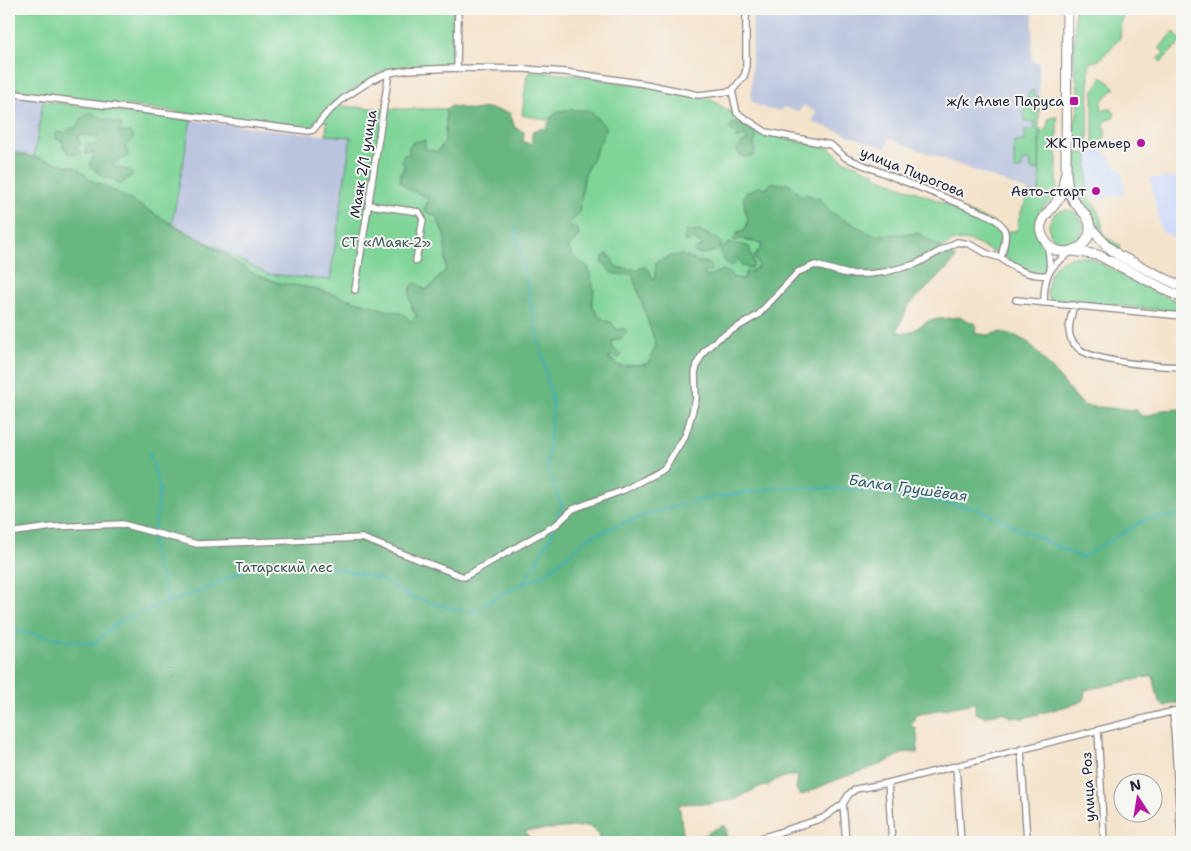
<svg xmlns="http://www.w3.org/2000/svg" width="1191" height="851" font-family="'Shantell Sans',sans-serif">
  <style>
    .built { fill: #cfdafa }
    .industrial { fill: #bac4de }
    .green { fill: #7fd498; stroke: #507b6a; fill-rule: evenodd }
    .forest { fill: #67b680; stroke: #446c5e }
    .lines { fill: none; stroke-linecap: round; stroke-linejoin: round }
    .stream { stroke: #42b2b9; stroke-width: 2 }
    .minor-casing { stroke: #8b8283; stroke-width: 8 }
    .secondary-casing { stroke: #8b8283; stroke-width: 11 }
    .minor { stroke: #fff; stroke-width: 5.5 }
    .secondary { stroke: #fff; stroke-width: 9 }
    .poi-dot { fill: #b5179e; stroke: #f6f6f2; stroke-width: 2 }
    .labels { text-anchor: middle; stroke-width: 4; stroke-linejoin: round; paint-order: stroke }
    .poi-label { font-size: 14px; fill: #22223b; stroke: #f6f6f2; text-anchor: end }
    .street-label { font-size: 14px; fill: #22223b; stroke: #f6f6f2 }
    .park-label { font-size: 14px; fill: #3e5757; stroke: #f6f6f2 }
    .water-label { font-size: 15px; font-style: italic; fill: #2f5c6d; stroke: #f6f6f2 }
  </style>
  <rect width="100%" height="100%" fill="#f6f6f2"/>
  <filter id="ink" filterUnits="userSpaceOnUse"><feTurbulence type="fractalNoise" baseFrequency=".02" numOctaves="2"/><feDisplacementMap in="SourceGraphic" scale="10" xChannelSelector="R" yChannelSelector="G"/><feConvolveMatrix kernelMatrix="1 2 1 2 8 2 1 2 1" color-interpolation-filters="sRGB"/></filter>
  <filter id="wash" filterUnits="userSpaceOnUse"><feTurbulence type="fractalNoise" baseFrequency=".0096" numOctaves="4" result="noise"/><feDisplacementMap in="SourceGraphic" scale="20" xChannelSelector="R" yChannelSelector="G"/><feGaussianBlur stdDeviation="1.12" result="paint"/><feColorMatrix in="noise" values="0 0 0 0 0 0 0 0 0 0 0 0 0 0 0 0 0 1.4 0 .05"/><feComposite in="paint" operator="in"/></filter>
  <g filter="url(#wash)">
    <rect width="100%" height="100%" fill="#f4e3cb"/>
    <path class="built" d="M 1100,150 L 1107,152 L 1113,163 L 1122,173 L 1125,194 L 1095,199 L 1094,196 L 1087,191 L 1088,155 L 1092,152 Z
      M 1182,177 L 1182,242 L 1161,231 L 1150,178 Z"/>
    <path class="industrial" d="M 753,9 L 1033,9 L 1032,61 L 1039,62 L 1039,195 L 888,138 L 888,144 L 885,148 L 812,122 L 816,112 L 803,105 L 799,112 L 783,107 L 782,111 L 766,109 L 751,101 Z
      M 9,84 L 21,91 L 44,94 L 34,157 L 9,151 Z
      M 191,120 L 311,134 L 351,137 L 330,280 L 267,274 L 172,224 Z"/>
    <path class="green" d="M 9,9 L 454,9 L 454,48 L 452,65 L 401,67 L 382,71 L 337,100 L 341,106 L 386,109 L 446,109 L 445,142 L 437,152 L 425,148 L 410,154 L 401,173 L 413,191 L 429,198 L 424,211 L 436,216 L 445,237 L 446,269 L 433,285 L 426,290 L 415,283 L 410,291 L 412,310 L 417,317 L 411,321 L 397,312 L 385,310 L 312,288 L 279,283 L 252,273 L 223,253 L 116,192 L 89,179 L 78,168 L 34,157 L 43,101 L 191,120 L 172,224 L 267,274 L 330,280 L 351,137 L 326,135 L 327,122 L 318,118 L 311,127 L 306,128 L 161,110 L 21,91 L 9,84 Z
      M 1075,9 L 1130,9 L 1121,20 L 1120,38 L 1099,60 L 1089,63 L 1088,146 L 1078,146 C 1069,136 1076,120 1078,109 C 1082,94 1075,78 1074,63 C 1073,45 1075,27 1075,9 Z
      M 1174,32 L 1182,41 L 1161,62 L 1158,59 L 1164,53 L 1159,48 Z
      M 532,72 L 565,74 L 643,86 L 710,99 L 767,135 L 822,146 L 832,150 L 843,160 L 875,173 L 875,176 L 995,223 C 1004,233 1003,242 997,254 C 975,244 964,232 942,248 L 884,235 L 875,237 L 830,212 L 820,199 L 802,197 L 789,184 L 771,183 L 766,189 L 744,205 L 748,220 L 746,228 L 735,235 L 747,241 L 762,243 L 761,248 L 757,252 L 759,266 L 745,275 L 742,279 L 733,278 L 723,270 L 706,277 L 704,274 L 706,262 L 699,262 L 687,256 L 656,262 L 655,277 L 652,279 C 643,266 618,270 614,266 C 612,263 610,258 609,254 L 605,255 L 603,257 C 612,274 613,275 632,273 L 656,345 L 648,364 L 619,366 L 612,360 L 608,358 L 612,356 L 616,357 L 611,342 L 622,338 L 620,330 L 616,329 L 611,322 L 605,321 L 597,314 L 592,304 L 594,290 L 588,267 C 567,254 566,252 572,228 L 568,225 L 579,213 L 585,173 L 607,128 L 565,110 L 558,112 L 548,120 L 522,115 L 527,75 ZM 687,232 L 704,232 L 708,236 L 718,239 L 714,252 L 697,254 L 696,249 L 703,246 L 692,238 L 684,241 Z
      M 1102,76 L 1115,88 L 1101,102 L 1102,110 L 1111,109 L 1114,112 L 1114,116 L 1111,119 L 1104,121 C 1106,134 1107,143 1093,146 L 1093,92 Z
      M 1031,91 L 1034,91 L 1034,96 L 1039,96 L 1039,170 L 1031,170 L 1031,161 L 1022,162 L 1021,169 L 1016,170 L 1014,168 L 1014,142 L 1025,141 L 1025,131 L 1035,130 L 1035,122 L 1026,122 L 1024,119 L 1024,105 L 1028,102 L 1028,95 Z
      M 1057,117 L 1057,192 C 1053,201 1044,204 1039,213 C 1029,232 1043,239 1047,254 C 1048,258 1048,262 1048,266 L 1044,272 C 1028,274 1016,267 1004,257 L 1007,231 L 1016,231 L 1019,225 L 1017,223 L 1029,192 L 1039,195 L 1040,130 L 1046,130 L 1049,118 Z
      M 1074,153 L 1085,153 L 1088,155 L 1087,191 L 1072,186 L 1072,155 Z
      M 1072,190 C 1095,195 1102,215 1103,236 L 1121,246 L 1118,251 L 1099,235 L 1092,212 L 1075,198 Z
      M1049 227a17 17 0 1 1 34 0a17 17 0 1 1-34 0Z
      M 1082,256 L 1093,259 L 1146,288 L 1182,303 L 1182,312 L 1052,300 L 1047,296 C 1047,271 1056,258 1082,256 Z"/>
    <path class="forest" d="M 451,106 L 474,110 L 487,108 L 510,113 L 515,128 L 524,132 L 523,142 L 532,144 L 532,134 L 534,130 L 546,128 C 554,106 569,110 589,110 L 607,128 L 585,173 L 579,213 L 568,225 L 578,229 L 579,237 L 568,247 C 571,257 579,261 588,267 L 594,290 L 592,304 L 597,314 L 605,321 L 611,322 L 616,329 L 620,330 L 622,328 L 628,331 L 622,338 L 614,340 L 611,342 L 613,348 L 622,355 L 619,358 L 612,356 L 608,358 L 619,366 L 648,364 L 656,345 L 632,274 C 626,274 616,276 611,272 C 607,269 608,265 602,263 L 603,257 L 605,255 L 612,257 L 614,265 C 621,270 629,268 637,270 L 644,266 L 650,271 L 652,279 L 655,277 L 656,262 L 670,256 L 682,255 L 699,262 L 709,264 L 712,268 L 710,271 L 705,272 L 704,274 L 706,277 L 723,270 L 730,273 L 733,278 L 743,279 L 745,278 L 745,273 L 748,271 L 752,272 L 759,266 L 754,257 L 761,248 L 762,243 L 741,239 L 734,241 L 733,238 L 746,228 L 748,220 L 743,199 L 746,193 L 760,186 L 766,189 L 771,183 L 789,184 L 802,197 L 806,194 L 820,199 L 830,212 L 875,236 L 884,235 L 918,233 L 956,258 L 951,265 L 907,307 C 906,317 897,324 898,332 L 909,333 L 930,320 L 960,317 L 976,324 L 975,333 L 987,335 L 1001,332 L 1016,336 L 1029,343 L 1084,406 L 1137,410 L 1141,416 L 1148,416 L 1162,410 L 1180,409 L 1182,413 L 1182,702 L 1164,706 L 1159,702 L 1153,676 L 1085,690 L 1084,700 L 1078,703 L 1024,718 L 1012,717 L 1002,712 L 985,717 L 975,713 L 975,703 L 916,714 L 911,726 L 916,728 L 918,742 L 917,753 L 906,752 L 882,764 L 833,781 L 800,796 L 796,789 L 798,776 L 789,776 L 777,779 L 767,786 L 759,787 L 734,800 L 713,803 L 679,804 L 683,834 L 675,841 L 704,835 L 723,825 L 727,831 L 726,837 L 716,840 L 710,838 L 699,842 L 597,842 L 600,834 L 588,826 L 525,831 L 529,837 L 537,842 L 9,842 L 9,151 L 78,168 L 89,179 L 116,192 L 223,253 L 252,273 L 279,283 L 312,288 L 385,310 C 396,311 403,312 411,321 L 417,316 C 411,308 405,290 415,283 L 426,290 L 433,285 L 446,269 L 445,237 L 436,216 L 424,211 L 429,198 L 406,188 L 400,181 L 401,173 L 405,167 L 402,161 L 403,155 L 410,154 L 408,148 L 413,142 L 425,140 L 425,148 L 437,152 L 445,142 L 446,109 Z
      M 92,112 C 100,119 112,120 122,125 L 119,132 L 130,132 L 134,138 L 125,148 L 128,151 L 128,156 L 113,164 L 114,166 L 131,171 L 132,175 L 123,182 L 122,184 L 117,183 L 111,178 L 105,178 L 91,167 L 90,162 L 94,156 L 94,152 L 86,154 L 84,150 L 86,148 L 86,144 L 98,145 L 97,136 L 79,135 L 78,139 L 81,144 L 75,149 L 81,151 L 81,153 L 78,155 L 68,153 L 67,149 L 63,148 L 63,141 L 56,139 L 55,135 L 58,132 L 66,133 L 69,129 C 76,129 79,125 81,118 Z
      M 732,123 L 739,125 L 746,124 L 756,134 L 756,139 L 754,142 L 755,151 L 754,156 L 743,157 L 738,153 L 737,148 L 741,144 L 747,141 L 747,138 L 744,136 L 736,139 L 736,134 L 729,128 Z
      M 690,230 L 694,232 C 702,229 710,237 718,239 L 722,246 C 715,254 707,253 697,254 L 694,252 L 696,249 L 703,246 L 692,238 L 689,241 L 684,241 L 686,231 Z
      M 732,243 L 747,246 L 750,248 C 750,257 754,258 754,265 L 751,268 L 742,266 L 737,258 L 735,258 L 734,265 L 727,265 L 720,251 L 728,244 Z"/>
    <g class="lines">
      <path class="stream" d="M 515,227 L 553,406 L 547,467 L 562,505 L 556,522
        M 149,452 L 160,489 L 152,549 L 169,602
        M 523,583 L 551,536 L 554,528
        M 9,630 L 93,644 L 120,621 L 154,607 L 201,591 L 255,565 L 304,566 L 339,569 L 381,579 L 410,597 L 470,613 L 505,592 L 547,573 L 589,537 L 645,515 L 699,500 L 781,487 L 868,490 L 977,509 L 1082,558 L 1146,519 L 1182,515"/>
    </g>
  </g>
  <g filter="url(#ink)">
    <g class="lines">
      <g class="minor-casing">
        <path id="minor" d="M 457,68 L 458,9
          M 732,91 L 737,113 L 766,132 L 831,145 L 846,158 L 988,215 C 1011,227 1006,236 1001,258 C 1011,268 1032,277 1046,275
          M 16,94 L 308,131 L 313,130 L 326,114 L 344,98 L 372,80 L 389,73 L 408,70 L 457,68 L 525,69 L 565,72 L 645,84 L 699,95 L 732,91 L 744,76 L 746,70 L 746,9
          M 370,205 L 419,212 L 423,219 L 416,261
          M 1048,246 L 1050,268
          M 355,290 L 389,73
          M 1016,300 L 1182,316
          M 1044,302 C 1044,274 1049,267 1071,252
          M 1074,305 C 1072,314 1067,326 1070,336 C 1071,341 1077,348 1082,351 C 1103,363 1157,366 1182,367
          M 9,533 L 52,527 L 122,524 L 197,544 L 362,538 L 464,577 L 557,524 L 573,509 L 624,490 L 664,469 L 685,436 L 688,427 L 696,399 L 695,373 L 698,362 L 705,350 L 719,338 L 758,315 L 798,272 L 815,265 L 848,274 L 868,274 L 885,272 L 916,264 L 957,242 L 969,244 L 988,254 L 1001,258
          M 1173,711 L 1181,842
          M 1098,730 L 1104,842
          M 1021,749 L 1027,842
          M 956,766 L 961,842
          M 888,783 L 892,842
          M 843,804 L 846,842
          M 749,842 L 823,818 L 843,804 L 849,794 L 856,789 L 888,783 L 1182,709"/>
      </g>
      <g class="secondary-casing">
        <path id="secondary" d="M 1066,172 C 1064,179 1063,188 1061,195 C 1054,211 1030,220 1046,242 C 1059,261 1091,250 1090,227 C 1089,213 1077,209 1072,198 C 1067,191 1067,181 1066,172 L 1067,9
          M 1090,227 L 1106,245 L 1118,255 L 1182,287
          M 1073,251 L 1098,255 L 1182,298"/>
      </g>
      <use href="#minor" class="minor"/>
      <use href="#secondary" class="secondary"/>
    </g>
  </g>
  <g class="poi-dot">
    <rect x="1069" y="96" width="10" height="10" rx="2.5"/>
    <circle cx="1141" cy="143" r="5"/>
    <circle cx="1096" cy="191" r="5"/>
  </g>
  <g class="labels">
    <g class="poi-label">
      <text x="1064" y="106">ж/к Алые Паруса</text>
      <text x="1131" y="148">ЖК Премьер</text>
      <text x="1086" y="196">Авто-старт</text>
    </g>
    <g class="street-label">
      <text transform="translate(363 164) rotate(-81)" y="5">Маяк 2/1 улица</text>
      <text transform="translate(913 172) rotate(22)" y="5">улица Пирогова</text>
      <text transform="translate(1088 787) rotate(-93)" y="5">улица Роз</text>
    </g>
    <g class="park-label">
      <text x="386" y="247">СТ «Маяк-2»</text>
      <text x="284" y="572">Татарский лес</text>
    </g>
    <g class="water-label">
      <text transform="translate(908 488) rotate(8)" y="5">Балка Грушёвая</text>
    </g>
  </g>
  <rect width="1191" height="851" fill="none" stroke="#f6f6f2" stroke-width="30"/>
  <g transform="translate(1138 798) rotate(348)"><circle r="24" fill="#f6f6f2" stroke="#a1a1a9"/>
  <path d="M0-4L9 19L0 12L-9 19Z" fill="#b5179e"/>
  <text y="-8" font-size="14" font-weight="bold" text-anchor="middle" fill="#22223b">N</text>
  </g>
</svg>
